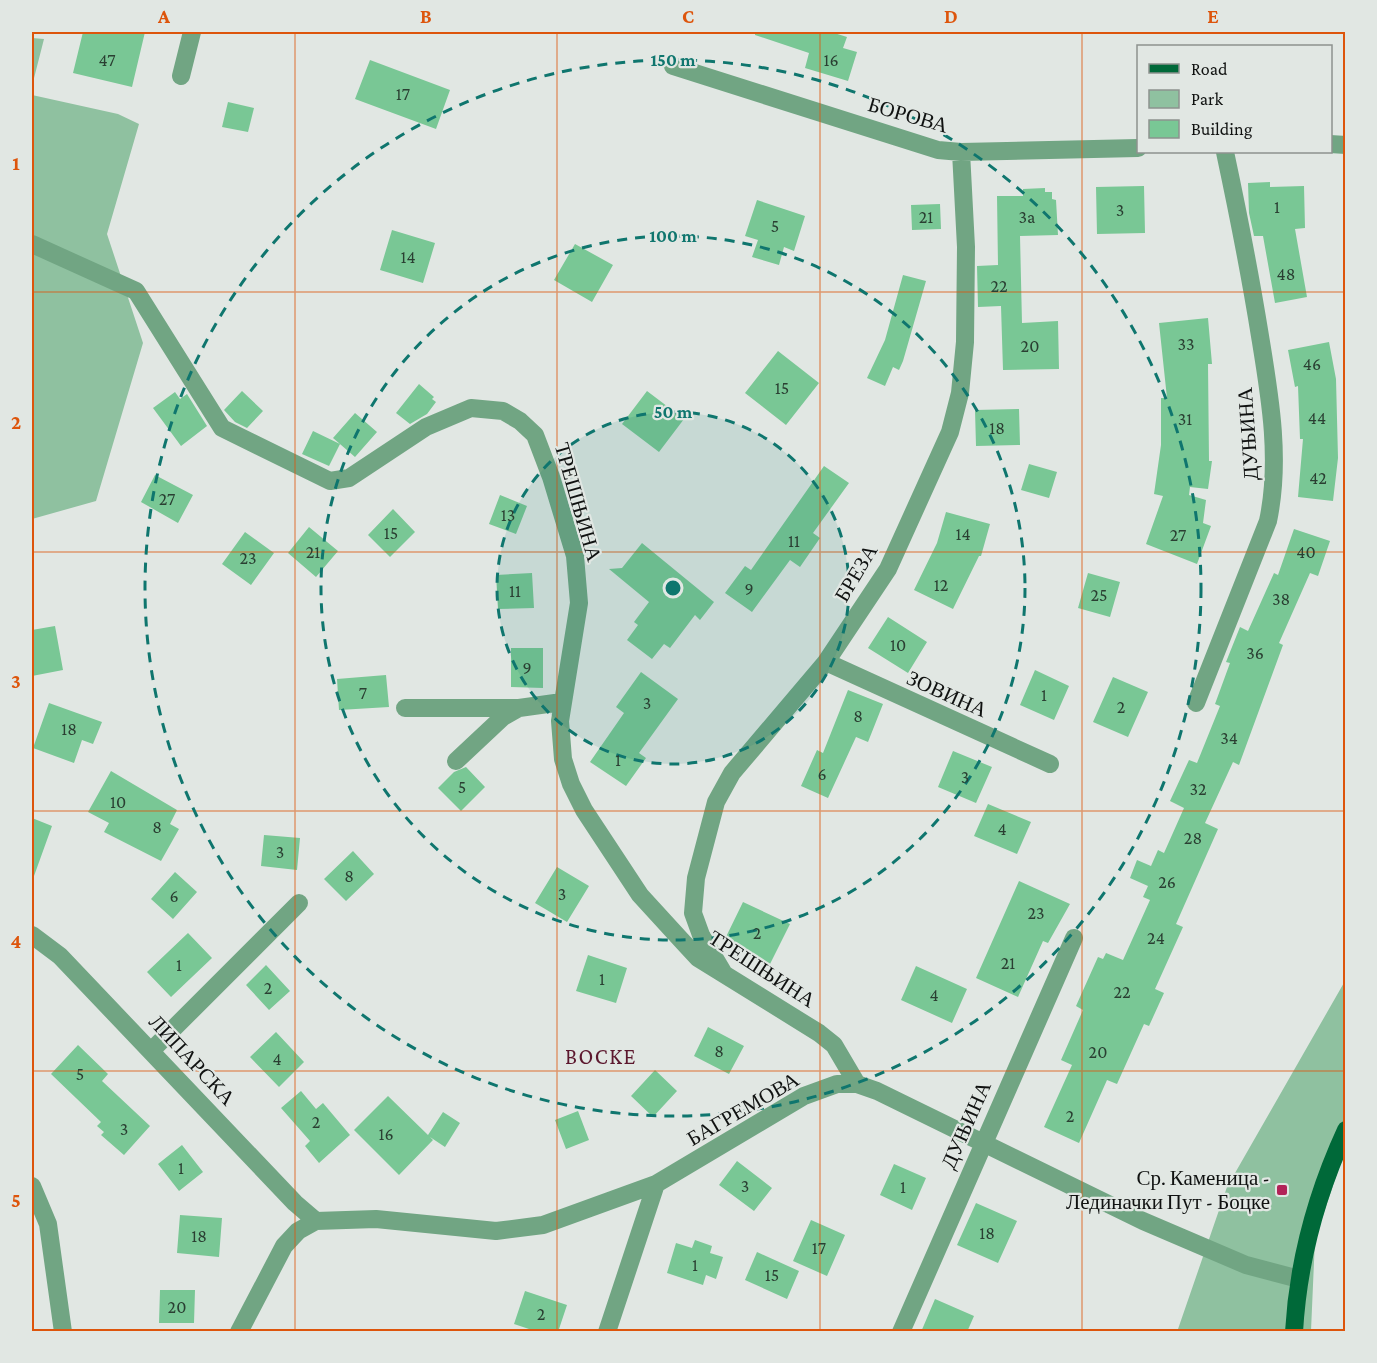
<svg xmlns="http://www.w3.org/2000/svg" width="1377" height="1363" font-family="'Crimson Pro',serif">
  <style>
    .green { fill: #8fc1a0 }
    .building { fill: #79c795 }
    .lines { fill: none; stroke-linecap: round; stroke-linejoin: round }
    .minor { stroke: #71a583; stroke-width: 18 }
    .major { stroke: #006939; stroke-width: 18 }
    .grid { fill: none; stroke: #dd550c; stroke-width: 1.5; stroke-opacity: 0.55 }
    .ring { fill: none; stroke: #0f766e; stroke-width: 3; stroke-dasharray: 10 8 }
    .poi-dot { fill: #b22358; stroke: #e1e7e3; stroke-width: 2 }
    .labels { text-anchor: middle; stroke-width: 4.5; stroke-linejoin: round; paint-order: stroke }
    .number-label { font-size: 18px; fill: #2a3f32 }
    .street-label { font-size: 21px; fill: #101211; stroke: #e1e7e3 }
    .poi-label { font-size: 21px; fill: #101211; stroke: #e1e7e3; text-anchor: end }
    .neighbourhood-label { font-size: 22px; letter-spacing: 1.5px; fill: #5c182e; stroke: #e1e7e3 }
    .centre { fill: #0f766e; stroke: #e1e7e3; stroke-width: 3 }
    .ring-label { font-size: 18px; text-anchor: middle; font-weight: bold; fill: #0f766e; stroke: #e1e7e3; stroke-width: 4.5; stroke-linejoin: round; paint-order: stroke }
    .neatline { fill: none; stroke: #dd550c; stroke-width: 2 }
    .grid-label { font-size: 20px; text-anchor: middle; font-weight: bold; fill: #dd550c }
  </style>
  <rect width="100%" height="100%" fill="#e1e7e3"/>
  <path class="green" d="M 32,38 L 44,39 L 32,86 Z
    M 32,95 L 118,114 L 139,124 L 107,234 L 143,343 L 96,501 L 32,519 Z
    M 1345,981 L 1345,1150 L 1315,1239 L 1311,1331 L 1177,1332 L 1227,1187 Z"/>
  <path class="building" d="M 83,32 L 145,32 L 132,87 L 73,73 Z
    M 755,32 L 831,32 L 847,37 L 843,48 L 857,52 L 848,81 L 805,68 L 809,53 L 755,35 Z
    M 370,60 L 450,90 L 436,129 L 355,99 Z
    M 228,102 L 254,108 L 248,132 L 222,127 Z
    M 1270,182 L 1270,187 L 1304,186 L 1305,228 L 1295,229 L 1307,297 L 1275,303 L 1263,236 L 1254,236 L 1249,213 L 1248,183 Z
    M 1144,186 L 1145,233 L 1097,234 L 1096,187 Z
    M 1045,188 L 1045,192 L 1052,192 L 1052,199 L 1056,200 L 1058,235 L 1020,236 L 1022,323 L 1058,321 L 1059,369 L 1003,370 L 1001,306 L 978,307 L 977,266 L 998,265 L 997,196 L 1023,196 L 1023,189 Z
    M 757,200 L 805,216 L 794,251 L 784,247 L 779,265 L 752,257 L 758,240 L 745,236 Z
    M 940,204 L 941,229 L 912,230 L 911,205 Z
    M 392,230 L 435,243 L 423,283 L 380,270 Z
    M 575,244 L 613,265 L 592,302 L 554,280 Z
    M 903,275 L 926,281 L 903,361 L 899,370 L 893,367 L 885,386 L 867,378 L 885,340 Z
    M 1208,318 L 1212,364 L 1208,364 L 1209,461 L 1212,461 L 1208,489 L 1190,487 L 1189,495 L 1206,500 L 1203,523 L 1211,526 L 1197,564 L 1146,544 L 1163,496 L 1154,494 L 1161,445 L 1161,398 L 1167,398 L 1159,323 Z
    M 1329,342 L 1336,379 L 1338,458 L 1333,501 L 1298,497 L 1303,439 L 1300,439 L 1298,386 L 1295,387 L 1288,350 Z
    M 778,351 L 819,383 L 786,425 L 745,393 Z
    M 419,384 L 434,397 L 432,399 L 436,402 L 427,414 L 410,424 L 396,413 Z
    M 242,391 L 263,411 L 247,428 L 235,422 L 224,410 Z
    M 647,391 L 684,419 L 659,452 L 622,424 Z
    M 175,392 L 180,399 L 187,394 L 207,426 L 181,446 L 153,408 Z
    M 1019,409 L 1020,445 L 976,446 L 975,410 Z
    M 355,413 L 377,432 L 355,457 L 333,438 Z
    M 313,431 L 340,444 L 329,466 L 302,454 Z
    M 1029,464 L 1057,472 L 1049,498 L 1021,490 Z
    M 824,466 L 849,483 L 813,533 L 820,538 L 800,567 L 790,560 L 752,612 L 725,593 L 745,566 L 751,570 Z
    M 155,475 L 193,495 L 178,523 L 141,502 Z
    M 500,495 L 527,506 L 516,534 L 489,524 Z
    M 393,509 L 415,532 L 390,557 L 368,535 Z
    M 946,512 L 990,524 L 981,556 L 979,556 L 953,609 L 914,590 L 937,543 Z
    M 309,527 L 338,551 L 316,577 L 288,553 Z
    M 1294,529 L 1330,541 L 1318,576 L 1310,573 L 1279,643 L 1283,645 L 1239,765 L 1233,762 L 1205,823 L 1218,829 L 1176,924 L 1183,927 L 1155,989 L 1164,993 L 1149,1026 L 1144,1024 L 1117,1084 L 1107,1080 L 1079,1143 L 1044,1127 L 1072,1065 L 1061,1060 L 1083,1010 L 1076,1006 L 1098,957 L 1103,959 L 1106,953 L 1123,960 L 1150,900 L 1143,897 L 1148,886 L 1130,878 L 1137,860 L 1151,866 L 1158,850 L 1164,853 L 1184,808 L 1170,801 L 1189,760 L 1197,763 L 1220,706 L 1215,704 L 1230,663 L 1226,662 L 1240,627 L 1248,631 L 1274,573 L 1278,575 Z
    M 245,532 L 274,553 L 251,585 L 222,564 Z
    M 642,543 L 714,602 L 700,620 L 695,615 L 670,648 L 664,644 L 652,659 L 627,640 L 638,625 L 634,622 L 649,602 L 609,569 L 622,568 Z
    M 532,573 L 534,608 L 498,609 L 496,575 Z
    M 1088,573 L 1120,582 L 1110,617 L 1078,608 Z
    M 888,617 L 927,642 L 908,673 L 868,648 Z
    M 55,626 L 63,670 L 32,676 L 32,630 Z
    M 511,648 L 543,648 L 543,688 L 511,687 Z
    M 1035,670 L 1069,686 L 1054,720 L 1020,705 Z
    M 641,672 L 678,699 L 639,753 L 646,758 L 626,786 L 590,762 L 624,713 L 616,707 Z
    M 386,675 L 389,707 L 339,710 L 337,679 Z
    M 1113,677 L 1148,692 L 1128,737 L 1093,722 Z
    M 848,690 L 883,704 L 868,742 L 856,737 L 828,798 L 801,786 L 817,750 L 823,753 Z
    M 49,703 L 102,722 L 93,744 L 82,740 L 74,763 L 33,748 Z
    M 953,751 L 992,767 L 976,803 L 938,787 Z
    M 466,767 L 485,787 L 461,811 L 438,788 L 454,772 Z
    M 111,771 L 177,810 L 170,824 L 179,829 L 161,861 L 104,832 L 109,823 L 88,812 Z
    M 988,804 L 1031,822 L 1017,854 L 974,836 Z
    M 32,818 L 52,826 L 34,876 L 32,875 Z
    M 264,835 L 300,838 L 297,870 L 261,866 Z
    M 353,851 L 374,874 L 346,901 L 324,879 Z
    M 557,867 L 589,886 L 567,922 L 535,903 Z
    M 175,872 L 197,892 L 173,919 L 151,899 Z
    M 1019,881 L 1070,904 L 1048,943 L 1043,941 L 1018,997 L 976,978 Z
    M 743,902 L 790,924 L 770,964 L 724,941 Z
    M 188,933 L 212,958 L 171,997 L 147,972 Z
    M 588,955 L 627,968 L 616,1003 L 576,991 Z
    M 266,965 L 290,991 L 269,1010 L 246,985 Z
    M 916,966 L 967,989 L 952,1023 L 901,1000 Z
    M 708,1027 L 744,1046 L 729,1074 L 694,1056 Z
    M 276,1032 L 304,1062 L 279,1087 L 250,1057 Z
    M 78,1045 L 108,1074 L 102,1081 L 150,1126 L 124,1155 L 101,1135 L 104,1132 L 97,1126 L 101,1122 L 51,1074 Z
    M 655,1070 L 677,1091 L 653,1117 L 631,1096 Z
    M 301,1091 L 316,1109 L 323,1103 L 350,1135 L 319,1163 L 305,1146 L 310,1141 L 281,1108 Z
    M 388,1096 L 428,1135 L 443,1112 L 460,1123 L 445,1147 L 430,1137 L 433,1140 L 399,1175 L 354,1130 Z
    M 578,1111 L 589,1140 L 566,1149 L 555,1120 Z
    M 182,1145 L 203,1172 L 179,1191 L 158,1164 Z
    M 737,1161 L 772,1188 L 754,1211 L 719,1185 Z
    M 894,1164 L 926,1178 L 912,1210 L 880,1195 Z
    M 976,1203 L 1017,1221 L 998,1263 L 957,1245 Z
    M 180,1215 L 222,1218 L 219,1257 L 177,1253 Z
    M 811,1220 L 845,1235 L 827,1276 L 793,1261 Z
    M 695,1240 L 712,1246 L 710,1253 L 723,1257 L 716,1279 L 706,1275 L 703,1285 L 667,1273 L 676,1243 L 692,1248 Z
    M 757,1252 L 799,1271 L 787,1299 L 745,1280 Z
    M 160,1290 L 195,1290 L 194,1323 L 159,1323 Z
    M 525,1291 L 567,1305 L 558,1332 L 538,1332 L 514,1324 Z
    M 935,1299 L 974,1316 L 967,1332 L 921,1332 Z"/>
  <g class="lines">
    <path class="minor" d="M 673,66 L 938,150 L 961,152 L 1138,148
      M 181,76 L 192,32
      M 1330,144 L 1346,145
      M 32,244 L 136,291 L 222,428 L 330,481 L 349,478 L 426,427 L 471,408 L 503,411 L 520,421 L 535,435 L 551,477 L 575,556 L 579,603 L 560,721 L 563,759 L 571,784 L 584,810 L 640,895 L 683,942 L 698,958 L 819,1033 L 834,1045 L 857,1084
      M 826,662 L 1050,764
      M 1196,703 L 1268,521 C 1281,460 1270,397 1260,336 C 1250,274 1238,213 1225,152
      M 405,708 L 517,708
      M 456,761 L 503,717 L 519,708 L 562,702
      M 32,935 L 60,956 L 295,1203 L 316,1221
      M 723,972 L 701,935 L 693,913 L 696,878 L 716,802 L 732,773 L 826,662 L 888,569 L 950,432 L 960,393 L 965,342 L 966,247 L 961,152
      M 152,1050 L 299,903
      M 32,1186 L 48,1224 L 63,1332
      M 239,1332 L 284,1246 L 298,1231 L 316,1221 L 376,1219 L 496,1231 L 543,1225 L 656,1184 L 804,1096 L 837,1084 L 857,1084 L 877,1091 L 1143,1221 L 1246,1265 L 1299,1279
      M 607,1332 L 656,1184
      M 901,1332 L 1074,938"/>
    <path class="major" d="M 1294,1332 C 1298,1262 1317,1193 1346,1130"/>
  </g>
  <path class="grid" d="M 295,32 L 295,1332M 557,32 L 557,1332M 820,32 L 820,1332M 1082,32 L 1082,1332M 32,292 L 1346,292M 32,552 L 1346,552M 32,811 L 1346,811M 32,1071 L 1346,1071"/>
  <circle cx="673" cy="588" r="176" fill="#0f766e" fill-opacity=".12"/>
  <g class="ring">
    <circle cx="673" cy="588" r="176"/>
    <circle cx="673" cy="588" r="352"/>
    <circle cx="673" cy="588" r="528"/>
  </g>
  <rect class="poi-dot" x="1276" y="1184" width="12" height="12" rx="3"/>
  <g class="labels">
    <g class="number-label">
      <text x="107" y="66">47</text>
      <text x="831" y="66">16</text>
      <text x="403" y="100">17</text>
      <text x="1277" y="213">1</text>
      <text x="1120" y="216">3</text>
      <text x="926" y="223">21</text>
      <text x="1027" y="223">3a</text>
      <text x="775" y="232">5</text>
      <text x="408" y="263">14</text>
      <text x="1286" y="280">48</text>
      <text x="999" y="292">22</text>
      <text x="1186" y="350">33</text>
      <text x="1030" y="352">20</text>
      <text x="1312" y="370">46</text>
      <text x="782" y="394">15</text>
      <text x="1317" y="424">44</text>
      <text x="1185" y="425">31</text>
      <text x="997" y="434">18</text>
      <text x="1318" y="484">42</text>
      <text x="167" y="505">27</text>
      <text x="508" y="521">13</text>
      <text x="391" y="539">15</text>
      <text x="963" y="540">14</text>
      <text x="1178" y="541">27</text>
      <text x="794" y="547">11</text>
      <text x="313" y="558">21</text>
      <text x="1306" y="558">40</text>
      <text x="248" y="564">23</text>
      <text x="941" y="591">12</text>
      <text x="749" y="595">9</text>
      <text x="515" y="597">11</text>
      <text x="1099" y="601">25</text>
      <text x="1281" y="605">38</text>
      <text x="898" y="651">10</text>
      <text x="1255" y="659">36</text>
      <text x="527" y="674">9</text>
      <text x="363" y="699">7</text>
      <text x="1044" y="701">1</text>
      <text x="647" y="709">3</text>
      <text x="1121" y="713">2</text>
      <text x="858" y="722">8</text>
      <text x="69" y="735">18</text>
      <text x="1229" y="744">34</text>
      <text x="618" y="766">1</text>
      <text x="822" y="780">6</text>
      <text x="965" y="783">3</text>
      <text x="462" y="793">5</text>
      <text x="1198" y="795">32</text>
      <text x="118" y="808">10</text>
      <text x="157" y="833">8</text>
      <text x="1002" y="835">4</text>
      <text x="1193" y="844">28</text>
      <text x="280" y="858">3</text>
      <text x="349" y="882">8</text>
      <text x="1167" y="888">26</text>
      <text x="562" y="900">3</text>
      <text x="174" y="902">6</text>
      <text x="1036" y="919">23</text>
      <text x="757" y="939">2</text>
      <text x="1156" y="944">24</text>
      <text x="1008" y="969">21</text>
      <text x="179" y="971">1</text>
      <text x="602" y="985">1</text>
      <text x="268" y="994">2</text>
      <text x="1122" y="998">22</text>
      <text x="934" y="1001">4</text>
      <text x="719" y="1057">8</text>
      <text x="1098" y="1058">20</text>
      <text x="277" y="1065">4</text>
      <text x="80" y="1080">5</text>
      <text x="1070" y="1122">2</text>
      <text x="316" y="1128">2</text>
      <text x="124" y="1135">3</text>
      <text x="386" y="1140">16</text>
      <text x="181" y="1174">1</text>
      <text x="745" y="1192">3</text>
      <text x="903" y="1193">1</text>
      <text x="987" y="1239">18</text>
      <text x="199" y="1242">18</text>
      <text x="819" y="1254">17</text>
      <text x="695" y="1271">1</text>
      <text x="772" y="1281">15</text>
      <text x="177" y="1313">20</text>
      <text x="541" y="1320">2</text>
    </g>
    <g class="street-label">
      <text transform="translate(908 115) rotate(16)" y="7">БОРОВА</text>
      <text transform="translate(1248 434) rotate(-94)" y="7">ДУЊИНА</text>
      <text transform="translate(578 502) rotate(74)" y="7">ТРЕШЊИНА</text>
      <text transform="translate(856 573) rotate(-59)" y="7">БРЕЗА</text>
      <text transform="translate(947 694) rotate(24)" y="7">ЗОВИНА</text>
      <text transform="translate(762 969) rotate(33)" y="7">ТРЕШЊИНА</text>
      <text transform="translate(192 1060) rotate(47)" y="7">ЛИПАРСКА</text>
      <text transform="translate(743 1109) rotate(-30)" y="7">БАГРЕМОВА</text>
      <text transform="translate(966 1125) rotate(-66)" y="7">ДУЊИНА</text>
    </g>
    <g class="poi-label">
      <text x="1270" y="1185">Ср. Каменица -<tspan x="1270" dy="24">Лединачки Пут - Боцке</tspan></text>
    </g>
    <g class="neighbourhood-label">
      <text x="601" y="1064">BOCKE</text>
    </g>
  </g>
  <circle cx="673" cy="588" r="9" class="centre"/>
  <g class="ring-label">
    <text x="673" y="66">150 m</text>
    <text x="673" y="242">100 m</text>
    <text x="673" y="418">50 m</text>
  </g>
  <rect width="1377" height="1363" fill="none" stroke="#e1e7e3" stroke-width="66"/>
  <rect x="1137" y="45" width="195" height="108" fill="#e1e7e3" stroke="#8d928f" stroke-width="1.5"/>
  <rect x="1149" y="64" width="30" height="9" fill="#006939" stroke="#8d928f" stroke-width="1.5"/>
  <text x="1191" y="75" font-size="18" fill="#101211">Road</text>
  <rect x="1149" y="90" width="30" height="18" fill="#8fc1a0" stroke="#8d928f" stroke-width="1.5"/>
  <text x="1191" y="105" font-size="18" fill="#101211">Park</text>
  <rect x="1149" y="120" width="30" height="18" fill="#79c795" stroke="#8d928f" stroke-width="1.5"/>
  <text x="1191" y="135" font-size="18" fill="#101211">Building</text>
  <rect x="33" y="33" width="1311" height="1297" class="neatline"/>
  <g class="grid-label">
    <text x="164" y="23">A</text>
    <text x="426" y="23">B</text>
    <text x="688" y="23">C</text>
    <text x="951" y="23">D</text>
    <text x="1213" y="23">E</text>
    <text x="16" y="170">1</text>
    <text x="16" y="429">2</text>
    <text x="16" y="688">3</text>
    <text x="16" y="948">4</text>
    <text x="16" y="1207">5</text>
  </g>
</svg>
